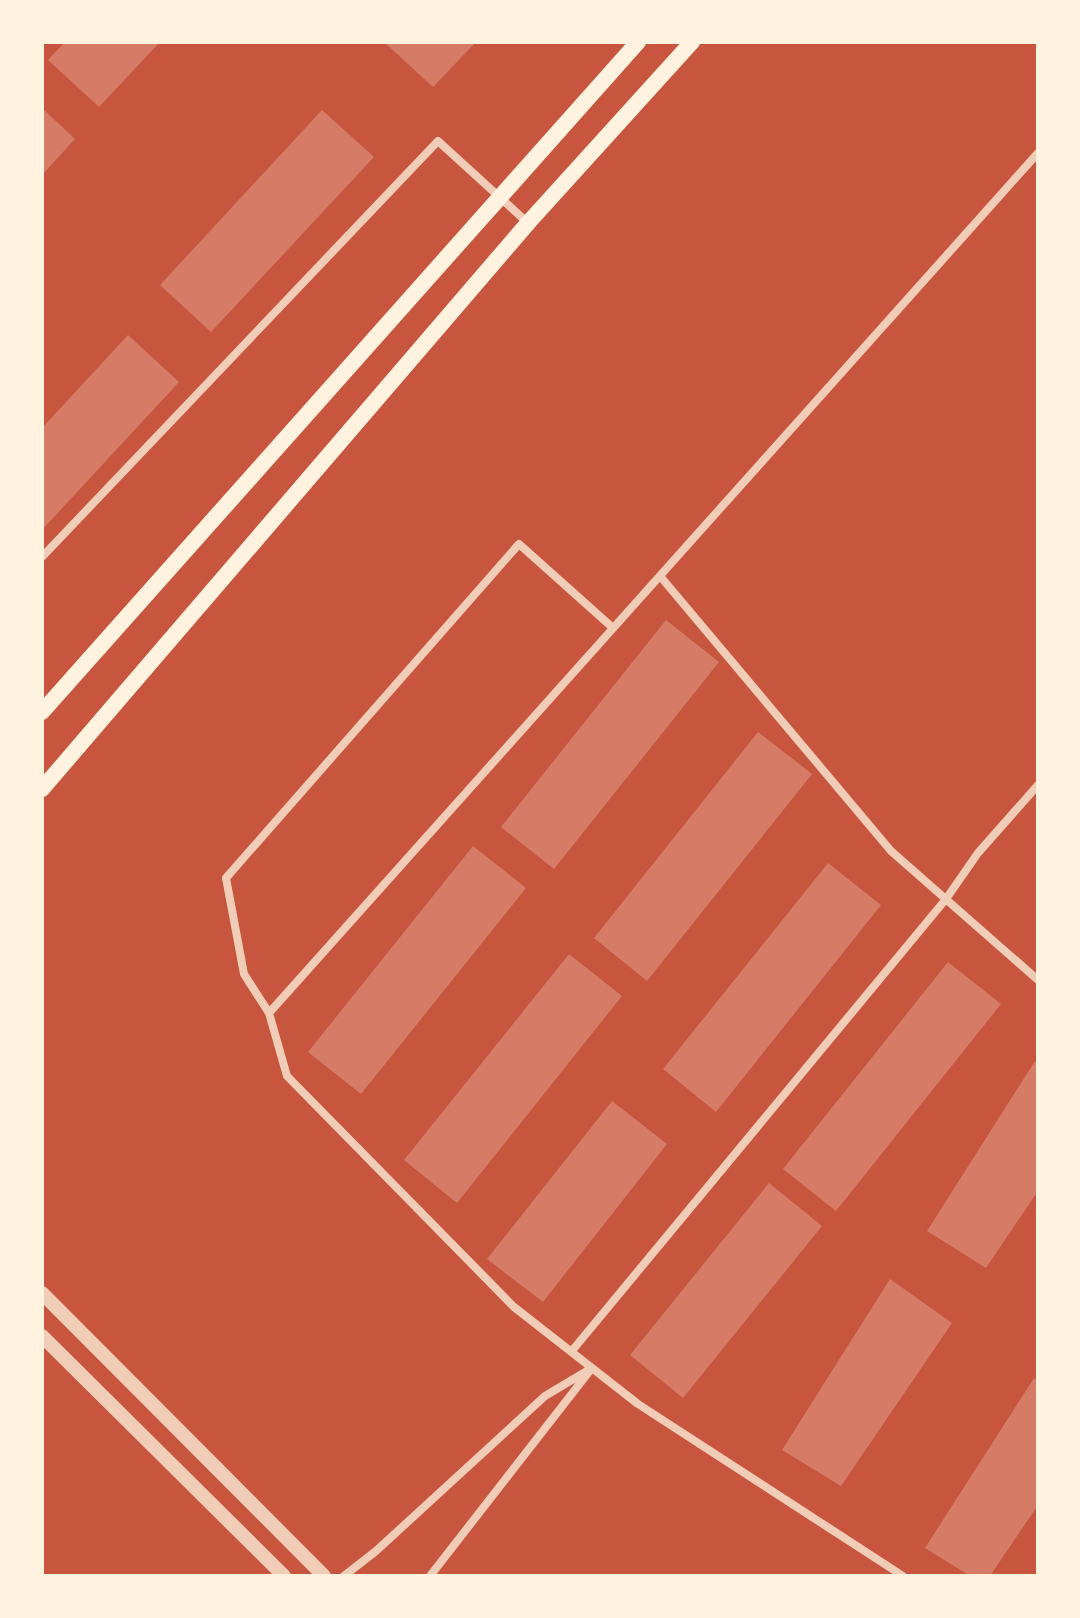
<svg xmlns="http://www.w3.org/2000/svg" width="1080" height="1618" font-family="Jost,sans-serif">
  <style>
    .building { fill: #d67c66 }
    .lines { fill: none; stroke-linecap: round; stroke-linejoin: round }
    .minor { stroke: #f1ccb7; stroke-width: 8 }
    .tertiary { stroke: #f1ccb7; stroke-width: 14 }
    .secondary { stroke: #fff3e0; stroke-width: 16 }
  </style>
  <rect width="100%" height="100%" fill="#c8553d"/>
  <path class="building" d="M 65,42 L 160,42 L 99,107 L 48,60 Z
    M 384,42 L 476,42 L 433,87 Z
    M 42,108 L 75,139 L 42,175 Z
    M 322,110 L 374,157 L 211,332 L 160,285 Z
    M 128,335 L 179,382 L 42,530 L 42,428 Z
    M 666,620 L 719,662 L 554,869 L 501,827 Z
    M 758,732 L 812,774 L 647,981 L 594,938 Z
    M 473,846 L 526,888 L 361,1094 L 308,1052 Z
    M 828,863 L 881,905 L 716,1112 L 663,1069 Z
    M 569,954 L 622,996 L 457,1203 L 404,1160 Z
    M 948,962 L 1001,1004 L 836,1211 L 783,1169 Z
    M 1035,1061 L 1038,1063 L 1038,1191 L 986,1268 L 927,1231 Z
    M 612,1101 L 667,1144 L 543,1302 L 487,1259 Z
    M 769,1183 L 822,1226 L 683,1398 L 630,1355 Z
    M 890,1279 L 952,1323 L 841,1486 L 782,1450 Z
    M 1034,1378 L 1038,1381 L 1038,1505 L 990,1576 L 970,1576 L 925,1548 Z"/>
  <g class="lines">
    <path class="minor" d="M 42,557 L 438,141 L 528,223
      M 660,576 L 891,851 L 1038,980
      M 269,1013 L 244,974 L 226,878 L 519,544 L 613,628
      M 571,1352 L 946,899 L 978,853 L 1038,785
      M 344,1576 L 376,1551 L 545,1396 L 592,1368 L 430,1576
      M 903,1576 L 638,1404 L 514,1307 L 287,1076 L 269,1013 L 1038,153"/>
    <path class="tertiary" d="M 42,1293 L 324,1576
      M 42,1336 L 284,1576"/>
    <path class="secondary" d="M 42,712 L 638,42
      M 42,789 L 528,223 L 692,42"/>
  </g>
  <rect width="1080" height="1618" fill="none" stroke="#fff3e0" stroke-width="88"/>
</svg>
